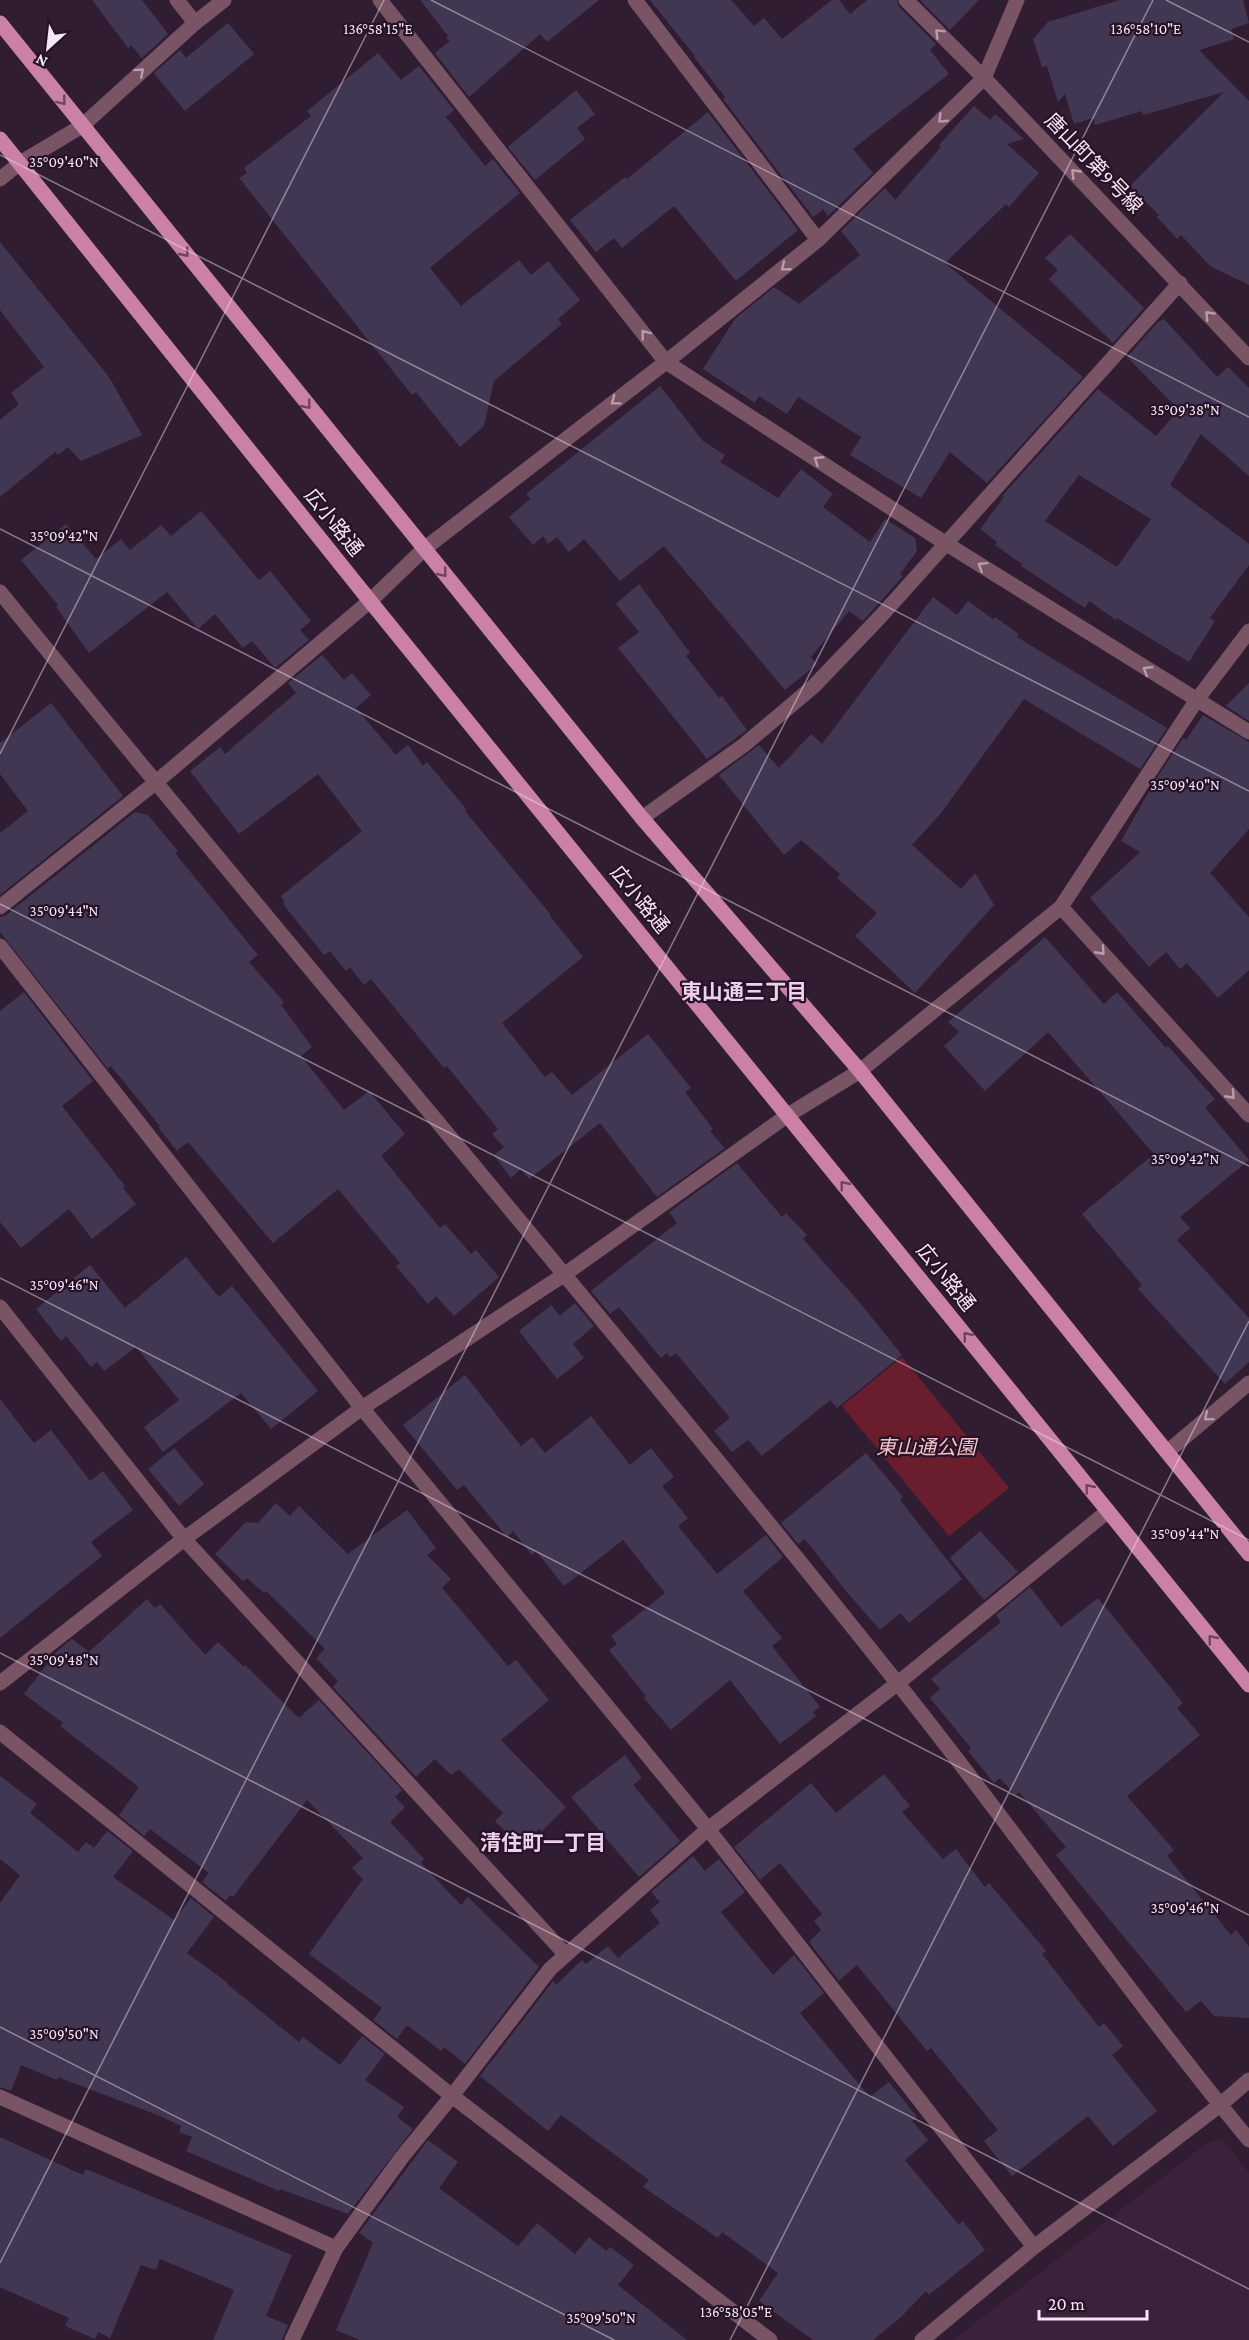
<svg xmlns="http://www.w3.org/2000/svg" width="1249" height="2340" font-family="'Crimson Pro','Noto Sans JP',serif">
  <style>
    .built { fill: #3b213c }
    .green { fill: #6a1d2d }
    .building { fill: #423753; fill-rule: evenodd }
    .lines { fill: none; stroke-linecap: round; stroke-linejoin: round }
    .minor { stroke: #785465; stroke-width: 15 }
    .major { stroke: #ca81a5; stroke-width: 15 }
    .oneway { stroke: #b69ead }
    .oneway2 { stroke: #704460 }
    .ticks { fill: none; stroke: #f5e7f5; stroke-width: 1.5; stroke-opacity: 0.45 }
    .labels { text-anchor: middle; stroke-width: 4.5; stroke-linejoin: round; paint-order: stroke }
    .street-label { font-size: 20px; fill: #f5e7f5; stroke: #271328 }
    .park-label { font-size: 20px; font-style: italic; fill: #f4c1c5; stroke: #271328 }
    .neighbourhood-label { font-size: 21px; font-weight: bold; fill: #edd1ed; stroke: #271328 }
    .ticks-label { font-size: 15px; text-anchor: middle; fill: #f5e7f5; stroke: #271328; stroke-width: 4.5; stroke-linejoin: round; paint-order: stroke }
  </style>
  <rect width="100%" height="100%" fill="#311d32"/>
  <path class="built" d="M 1221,2138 L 1249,2173 L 1249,2340 L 953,2340 L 1206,2144 Z"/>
  <path class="green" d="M 902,1357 L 1009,1488 L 949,1536 L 842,1406 Z"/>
  <path class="building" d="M 92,0 L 142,0 L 168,34 L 142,58 L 131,45 L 128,48 Z
    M 420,0 L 599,0 L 547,42 L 540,34 L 469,97 L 435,53 L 450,41 L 446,38 L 448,36 Z
    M 650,0 L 731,0 L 754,26 L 764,18 L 782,39 L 832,0 L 839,0 L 850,14 L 867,0 L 897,0 L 899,7 L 936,44 L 930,50 L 949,74 L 853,149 L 873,173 L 828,216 L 823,209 L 813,217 L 723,99 L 725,97 L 694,57 L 695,56 Z
    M 920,0 L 979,0 L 950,30 Z
    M 1120,0 L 1243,0 L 1249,23 L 1231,29 L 1234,39 L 1199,50 L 1249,101 L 1249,285 L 1210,266 L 1181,235 L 1177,239 L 1157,217 L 1159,215 L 1130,186 L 1224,92 L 1143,115 L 1142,111 L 1095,125 L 1093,118 L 1074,124 L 1065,94 L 1058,102 L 1047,66 L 1042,67 L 1033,39 L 1048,22 Z
    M 228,23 L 254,54 L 185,111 L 154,73 L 180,50 L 186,58 Z
    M 378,53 L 401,80 L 419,66 L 454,110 L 446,117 L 485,166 L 493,159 L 520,193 L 430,268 L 461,306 L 519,260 L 531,275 L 548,261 L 580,300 L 558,319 L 562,324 L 494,381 L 484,426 L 460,447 L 416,392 L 412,395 L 239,178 L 247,173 L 244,168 L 311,116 L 307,111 Z
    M 576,90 L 595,114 L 577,128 L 585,139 L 535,180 L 508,147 Z
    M 974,106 L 990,120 L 995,114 L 1024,139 L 1007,144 L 1039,173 L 1009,207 L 1006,204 L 945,263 L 1083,377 L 987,483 L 950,452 L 921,498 L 850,455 L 861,437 L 798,397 L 787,414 L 759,396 L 755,403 L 703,369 L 735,319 L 774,287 L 799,304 L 860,255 L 841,231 L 885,188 L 895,200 L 941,147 L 939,145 Z
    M 708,112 L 798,230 L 736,281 L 674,206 L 622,248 L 614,238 L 596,252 L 570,220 L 625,177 L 627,179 Z
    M 1070,234 L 1144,308 L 1113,343 L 1049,279 L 1058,270 L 1045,258 Z
    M 0,242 L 109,377 L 142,435 L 81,461 L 68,447 L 58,455 L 55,452 L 0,497 L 0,420 L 19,404 L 11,393 L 44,367 L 0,310 Z
    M 1164,319 L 1217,377 L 1228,367 L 1249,388 L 1249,476 L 1201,434 L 1170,485 L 1249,544 L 1249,565 L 1210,618 L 1215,621 L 1189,662 L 1117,618 L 1116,620 L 1089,601 L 1085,608 L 1021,566 L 1022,564 L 995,545 L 997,542 L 980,529 L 1004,497 L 1002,496 L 1098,389 L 1156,436 L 1179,410 L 1127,357 L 1158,322 ZM 1079,475 L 1151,519 L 1117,567 L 1045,521 Z
    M 660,386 L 703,441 L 725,455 L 720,462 L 778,498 L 801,469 L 833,494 L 823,507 L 870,542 L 885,519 L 915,538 L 917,551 L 900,574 L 903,576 L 863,621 L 849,611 L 811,657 L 817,664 L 785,690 L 664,546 L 620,581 L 584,539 L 569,552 L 557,537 L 548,544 L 543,536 L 533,545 L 509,517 L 530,499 L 526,494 Z
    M 201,511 L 259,580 L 270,571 L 311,621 L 300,630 L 309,640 L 275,668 L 252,641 L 243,648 L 215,614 L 198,629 L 167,592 L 89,653 L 56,607 L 58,605 L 21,560 L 66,524 L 96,559 L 121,539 L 130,550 L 161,525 L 171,536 Z
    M 639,584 L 690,653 L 686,656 L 719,698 L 722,696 L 747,730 L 707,759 L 618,648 L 639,632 L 616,604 Z
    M 933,597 L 957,615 L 968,601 L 993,619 L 995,617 L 1019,634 L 1017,637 L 1167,728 L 1140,769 L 1024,699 L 941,813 L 912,845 L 961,889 L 975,873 L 994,905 L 915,993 L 855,936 L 877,913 L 837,878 L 840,874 L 801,840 L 784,855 L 719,775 L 759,745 L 779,768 L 811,734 L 822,744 Z
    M 322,655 L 344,680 L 352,673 L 371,695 L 356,708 L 396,755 L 408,745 L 423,766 L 427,762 L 467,810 L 465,811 L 551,915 L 550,916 L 583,957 L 502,1023 L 545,1077 L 552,1072 L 572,1095 L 648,1034 L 691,1088 L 685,1092 L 713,1129 L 710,1131 L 725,1148 L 657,1197 L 600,1123 L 529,1179 L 521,1169 L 511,1178 L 494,1155 L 504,1147 L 492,1134 L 498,1129 L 447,1066 L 444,1068 L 371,979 L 364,985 L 350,967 L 346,971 L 330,951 L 324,955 L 283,904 L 285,902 L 281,896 L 362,831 L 318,774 L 239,834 L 190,771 L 220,747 L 225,754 L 296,693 L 288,683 Z
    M 1249,683 L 1249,721 L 1226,706 Z
    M 51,703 L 123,796 L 0,895 L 0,833 L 28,811 L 0,774 L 0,743 Z
    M 1203,715 L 1249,742 L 1249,829 L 1210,873 L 1249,917 L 1249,970 L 1218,998 L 1187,963 L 1180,969 L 1166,952 L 1149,967 L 1090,898 L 1140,852 L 1121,841 L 1156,779 L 1183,738 L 1186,740 Z
    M 135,812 L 148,815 L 178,851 L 175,853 L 258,955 L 249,962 L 284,1002 L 281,1005 L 312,1047 L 301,1056 L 344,1110 L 369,1091 L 405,1134 L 381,1156 L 440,1228 L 445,1224 L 471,1254 L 476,1250 L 499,1277 L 454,1316 L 436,1296 L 428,1304 L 396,1266 L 400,1263 L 338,1189 L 273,1243 L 188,1142 L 177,1151 L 158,1127 L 160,1126 L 111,1066 L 108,1069 L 0,932 L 0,917 L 6,915 Z
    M 1045,937 L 1104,1004 L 1117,992 L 1166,1048 L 1168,1046 L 1215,1099 L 1205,1108 L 1249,1160 L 1180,1217 L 1190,1228 L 1177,1240 L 1249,1318 L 1249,1362 L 1225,1384 L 1138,1289 L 1142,1285 L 1082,1214 L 1154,1154 L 1048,1032 L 985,1091 L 944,1046 L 959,1032 L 948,1022 Z
    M 24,992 L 93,1081 L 62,1106 L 125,1186 L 123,1188 L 136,1204 L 92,1239 L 69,1209 L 21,1248 L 0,1222 L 0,1011 Z
    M 737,1163 L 782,1217 L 786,1213 L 807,1235 L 803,1239 L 860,1303 L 902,1355 L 837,1408 L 830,1400 L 762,1456 L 748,1440 L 732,1452 L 714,1431 L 730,1418 L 676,1353 L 670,1357 L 667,1353 L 661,1358 L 619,1307 L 610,1314 L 591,1291 L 677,1223 L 669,1212 Z
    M 186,1257 L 219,1297 L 232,1286 L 318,1391 L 271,1429 L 241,1393 L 163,1452 L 144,1427 L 179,1400 L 136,1347 L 104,1371 L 97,1362 L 91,1367 L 66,1336 L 61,1341 L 36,1309 L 90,1265 L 125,1308 Z
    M 575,1303 L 594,1326 L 573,1344 L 584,1358 L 557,1379 L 519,1331 L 551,1305 L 560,1316 Z
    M 465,1375 L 521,1446 L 532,1437 L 545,1453 L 591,1416 L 630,1465 L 651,1448 L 674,1477 L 662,1486 L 688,1518 L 678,1526 L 717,1574 L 766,1535 L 783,1557 L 743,1591 L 782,1638 L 772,1646 L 820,1707 L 813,1712 L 816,1716 L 780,1744 L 730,1680 L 671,1730 L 644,1698 L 646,1696 L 609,1650 L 617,1644 L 611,1636 L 665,1593 L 623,1540 L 564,1586 L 536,1551 L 532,1555 L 513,1531 L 507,1537 L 464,1485 L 457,1490 L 403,1425 Z
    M 0,1399 L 34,1443 L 51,1430 L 90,1481 L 103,1471 L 133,1510 L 91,1542 L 102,1556 L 0,1638 Z
    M 174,1448 L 204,1484 L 179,1506 L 148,1469 Z
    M 866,1453 L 903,1497 L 900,1500 L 962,1579 L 909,1623 L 900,1613 L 880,1630 L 845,1590 L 805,1539 L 798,1544 L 781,1523 Z
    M 276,1503 L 290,1516 L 299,1506 L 348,1554 L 407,1510 L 436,1548 L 427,1555 L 451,1579 L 442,1588 L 508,1666 L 516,1660 L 549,1700 L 501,1740 L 566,1807 L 542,1831 L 539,1829 L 521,1847 L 495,1821 L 503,1813 L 459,1769 L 451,1775 L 435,1759 L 416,1777 L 333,1687 L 338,1681 L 316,1658 L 325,1649 L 266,1591 L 264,1593 L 247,1578 L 243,1581 L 215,1554 L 246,1522 L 258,1523 Z
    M 980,1531 L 1018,1572 L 984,1600 L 950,1558 Z
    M 1030,1587 L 1061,1627 L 1098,1598 L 1183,1703 L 1177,1708 L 1200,1735 L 1127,1796 L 1174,1850 L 1167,1856 L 1231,1935 L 1236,1930 L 1249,1947 L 1249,2018 L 1214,2016 L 1201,2001 L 1186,2012 L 1056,1855 L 1066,1847 L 1019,1792 L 1015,1795 L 1000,1778 L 994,1783 L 968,1751 L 971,1748 L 930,1698 L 940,1689 L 931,1679 L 1001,1622 L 996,1615 Z
    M 147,1599 L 155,1608 L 160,1604 L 205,1655 L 218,1642 L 244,1667 L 245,1665 L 299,1718 L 319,1700 L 402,1790 L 395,1797 L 405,1807 L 390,1822 L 424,1859 L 421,1863 L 461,1905 L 468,1897 L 539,1967 L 465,2064 L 444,2047 L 441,2051 L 407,2025 L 397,2039 L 373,2020 L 382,2008 L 309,1954 L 363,1879 L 352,1868 L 363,1858 L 307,1800 L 233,1897 L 230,1895 L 226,1901 L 202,1882 L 209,1873 L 150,1829 L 144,1836 L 119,1815 L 139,1787 L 60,1726 L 63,1723 L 24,1694 L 57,1651 L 72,1639 L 89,1652 Z
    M 625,1755 L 642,1778 L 633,1785 L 680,1841 L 639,1877 L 571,1797 Z
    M 884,1774 L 910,1806 L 902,1812 L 943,1859 L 956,1849 L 985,1887 L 989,1883 L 1046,1951 L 1042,1954 L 1099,2027 L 1104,2023 L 1123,2046 L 1112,2055 L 1157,2111 L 1113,2146 L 1088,2116 L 1012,2176 L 984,2141 L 998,2130 L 931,2048 L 927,2051 L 857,1965 L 839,1981 L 809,1942 L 821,1930 L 814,1921 L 822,1914 L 780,1863 L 760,1880 L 734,1847 L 811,1783 L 836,1813 Z
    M 0,1776 L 37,1804 L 30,1813 L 78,1852 L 86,1842 L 94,1848 L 107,1831 L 133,1851 L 113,1877 L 174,1920 L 191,1898 L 214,1917 L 187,1953 L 228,1983 L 227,1984 L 299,2042 L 303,2037 L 340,2065 L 362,2036 L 385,2054 L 365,2080 L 404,2107 L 397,2117 L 413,2129 L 348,2214 L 280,2189 L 279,2191 L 186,2151 L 192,2137 L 179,2132 L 181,2126 L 160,2116 L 58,2077 L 57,2080 L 21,2065 L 11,2091 L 0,2087 L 0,1903 L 20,1875 L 0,1859 Z
    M 693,1856 L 705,1871 L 719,1859 L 745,1892 L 721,1912 L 773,1975 L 794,1955 L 824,1993 L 800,2013 L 838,2059 L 870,2097 L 889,2082 L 917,2117 L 912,2121 L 928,2140 L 905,2160 L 959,2225 L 963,2221 L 985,2250 L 929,2295 L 926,2291 L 901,2317 L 873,2340 L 813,2340 L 759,2301 L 778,2273 L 722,2232 L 718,2238 L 643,2187 L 649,2180 L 561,2115 L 548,2131 L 480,2076 L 553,1981 L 556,1985 L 582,1960 L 586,1964 L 608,1946 L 618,1958 L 660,1923 L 650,1910 L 660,1902 L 651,1892 Z
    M 0,2137 L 83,2175 L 86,2169 L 292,2255 L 266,2316 L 288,2325 L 282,2340 L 213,2340 L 234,2290 L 160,2259 L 156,2270 L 141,2265 L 110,2338 L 98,2332 L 95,2339 L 65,2326 L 69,2318 L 0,2287 Z
    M 428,2140 L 458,2162 L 439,2188 L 518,2246 L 537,2223 L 575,2254 L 589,2237 L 606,2251 L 610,2247 L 634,2265 L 618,2285 L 687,2340 L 360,2340 L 336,2330 L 373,2243 L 359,2233 Z"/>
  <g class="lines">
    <path class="minor" d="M 177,0 L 195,23
      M 380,0 L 666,362 L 945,543 L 1249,732
      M 635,0 L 818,240
      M 906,0 L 984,78 L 1249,358
      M 0,179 L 20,163 L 82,126 L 195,23 L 224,0
      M 0,592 C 296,957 602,1313 895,1680 C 1016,1831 1126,1991 1249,2140
      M 642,818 L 744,745 L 814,686 L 880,617 L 1180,283
      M 0,907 L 155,783 L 370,601 L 424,549 L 666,362 L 818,240 L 984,78 L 1017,0
      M 1061,907 L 1249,1115
      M 0,946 L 362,1408 L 708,1829 L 1034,2247
      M 0,1307 L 184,1539 L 566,1955
      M 1167,1452 L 1249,1383
      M 0,1683 L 184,1539 L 362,1408 L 565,1274 L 788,1115 L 860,1071 L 1061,907 L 1196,701 L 1249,631
      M 0,1732 L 452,2096 L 770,2340
      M 0,2097 L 336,2248
      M 292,2340 L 336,2248 L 402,2157 L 452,2096 L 550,1969 L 708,1829 L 898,1683 L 1108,1511
      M 922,2340 L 1034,2247 L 1220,2105 L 1249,2080"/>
    <path class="major" d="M 0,23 L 642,818 L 860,1071 L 1249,1554
      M 0,139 L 370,601 L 1249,1685"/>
  </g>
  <defs><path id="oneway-chevron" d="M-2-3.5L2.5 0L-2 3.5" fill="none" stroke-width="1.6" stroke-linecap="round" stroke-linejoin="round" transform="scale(1.5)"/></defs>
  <g class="oneway">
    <use href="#oneway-chevron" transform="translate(939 33) rotate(-135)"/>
    <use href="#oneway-chevron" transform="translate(140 72) rotate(-42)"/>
    <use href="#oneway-chevron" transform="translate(942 119) rotate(136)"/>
    <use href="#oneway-chevron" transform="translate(1075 173) rotate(-134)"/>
    <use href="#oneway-chevron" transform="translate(785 267) rotate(141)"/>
    <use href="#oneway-chevron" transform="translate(1209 315) rotate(-133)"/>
    <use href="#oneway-chevron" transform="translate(645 334) rotate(-128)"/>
    <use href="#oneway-chevron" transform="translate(615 401) rotate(143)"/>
    <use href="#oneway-chevron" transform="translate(818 460) rotate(-147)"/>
    <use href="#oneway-chevron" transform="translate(982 566) rotate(-148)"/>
    <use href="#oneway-chevron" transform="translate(1147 670) rotate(-148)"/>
    <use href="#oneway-chevron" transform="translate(1101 951) rotate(48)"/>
    <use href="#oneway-chevron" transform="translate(1231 1095) rotate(48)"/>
    <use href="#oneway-chevron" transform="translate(1208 1417) rotate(140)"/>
  </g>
  <g class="oneway2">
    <use href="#oneway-chevron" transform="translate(62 101) rotate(52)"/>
    <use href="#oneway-chevron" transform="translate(185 253) rotate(51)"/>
    <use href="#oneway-chevron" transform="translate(307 405) rotate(51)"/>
    <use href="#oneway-chevron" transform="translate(443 573) rotate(51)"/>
    <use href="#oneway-chevron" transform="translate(844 1185) rotate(-129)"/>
    <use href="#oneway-chevron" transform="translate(967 1336) rotate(-129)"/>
    <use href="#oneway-chevron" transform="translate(1089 1488) rotate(-129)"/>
    <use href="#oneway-chevron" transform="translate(1212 1639) rotate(-129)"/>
  </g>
  <path class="ticks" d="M 431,0 L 1249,417M 1166,0 L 1249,42M 0,155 L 1249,791M 0,529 L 1249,1166M 0,754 L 384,0M 0,904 L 1249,1540M 0,1278 L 1249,1915M 0,1653 L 1249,2289M 0,2027 L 614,2340M 0,2263 L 1153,0M 730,2340 L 1249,1321"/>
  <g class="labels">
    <g class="street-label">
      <text transform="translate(1094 163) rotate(46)" y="7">唐山町第9号線</text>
      <text transform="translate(334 522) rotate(51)" y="7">広小路通</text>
      <text transform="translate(640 899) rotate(51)" y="7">広小路通</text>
      <text transform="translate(946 1277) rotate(51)" y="7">広小路通</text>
    </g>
    <g class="park-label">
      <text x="926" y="1454">東山通公園</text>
    </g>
    <g class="neighbourhood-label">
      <text x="744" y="999">東山通三丁目</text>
      <text x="543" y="1850">清住町一丁目</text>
    </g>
  </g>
  <g class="ticks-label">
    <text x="378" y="34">136°58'15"E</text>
    <text x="1146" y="34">136°58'10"E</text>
    <text x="64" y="167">35°09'40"N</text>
    <text x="1185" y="415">35°09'38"N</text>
    <text x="64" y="541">35°09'42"N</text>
    <text x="1185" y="790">35°09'40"N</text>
    <text x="64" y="916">35°09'44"N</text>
    <text x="1185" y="1164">35°09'42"N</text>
    <text x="64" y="1290">35°09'46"N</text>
    <text x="1185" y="1539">35°09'44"N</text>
    <text x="64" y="1665">35°09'48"N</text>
    <text x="1185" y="1913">35°09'46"N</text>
    <text x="64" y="2039">35°09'50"N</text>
    <text x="736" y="2317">136°58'05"E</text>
    <text x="601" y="2323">35°09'50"N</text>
  </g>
  <g transform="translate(48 48) rotate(207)" stroke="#271328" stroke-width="4.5" paint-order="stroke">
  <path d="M0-4.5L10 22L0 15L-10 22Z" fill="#f5e7f5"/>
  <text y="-9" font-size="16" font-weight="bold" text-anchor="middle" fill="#f5e7f5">N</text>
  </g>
  <path d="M1039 2310v9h108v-9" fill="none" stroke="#f5e7f5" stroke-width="3"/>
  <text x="1048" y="2310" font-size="18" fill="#f5e7f5" stroke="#271328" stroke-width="4.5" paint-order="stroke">20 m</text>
</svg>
